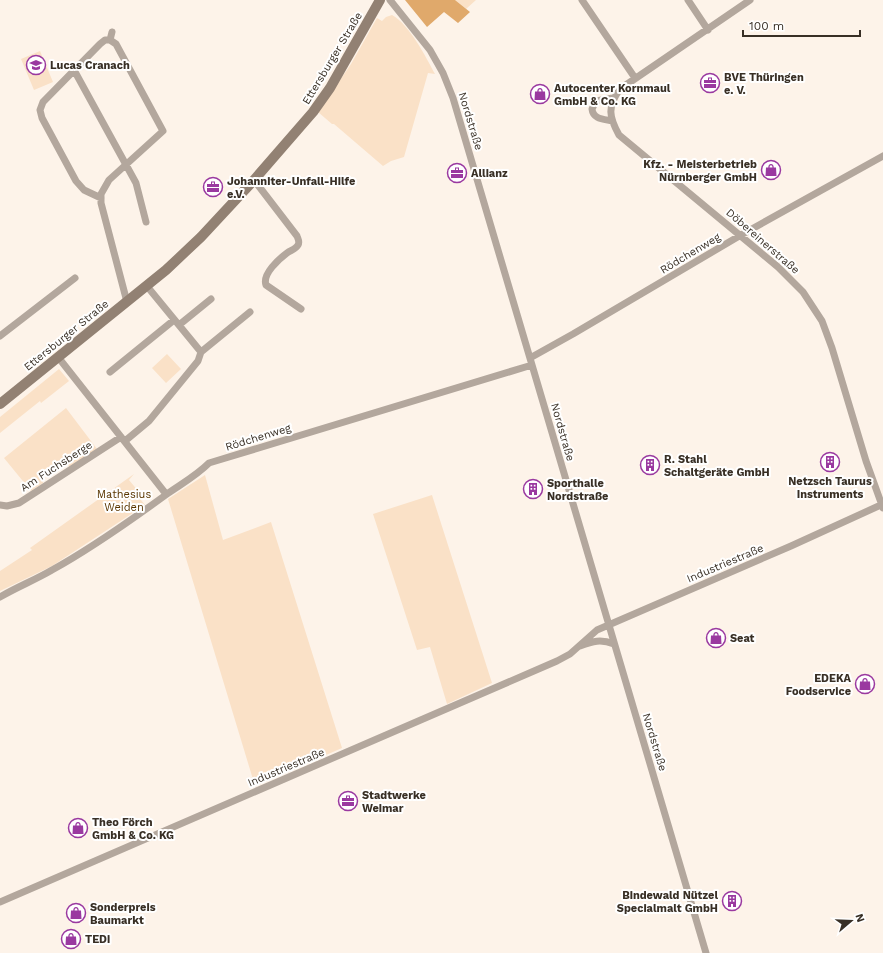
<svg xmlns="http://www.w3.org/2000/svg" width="883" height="953" font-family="'Work Sans',sans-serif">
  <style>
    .green { fill: #fae1c7 }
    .forest { fill: #e0a96b }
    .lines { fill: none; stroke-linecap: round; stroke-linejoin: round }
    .street { stroke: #b3a79d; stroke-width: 7 }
    .secondary { stroke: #928173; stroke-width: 10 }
    .labels { text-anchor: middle; stroke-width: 4; stroke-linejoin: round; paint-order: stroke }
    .street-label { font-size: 11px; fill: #382f25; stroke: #fff }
    .poi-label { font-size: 11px; font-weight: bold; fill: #382f25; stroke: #fff; text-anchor: start }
    .park-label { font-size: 11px; fill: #5a3601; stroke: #fff }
  </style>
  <rect width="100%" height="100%" fill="#fdf3e9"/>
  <path class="green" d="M 455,0 L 476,0 L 466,9 Z
    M 392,15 C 409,24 426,57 435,74 L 428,73 L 404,157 L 391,161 L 383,166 L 334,124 L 332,124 L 318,112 L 351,64 L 377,18 L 382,21 L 386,17 Z
    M 40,51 L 53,82 L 34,90 L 21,59 Z
    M 167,354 L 181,369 L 166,383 L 152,368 Z
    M 59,369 L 69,381 L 41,403 L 40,401 L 0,433 L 0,417 Z
    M 66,408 L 97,449 L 69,467 L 67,459 L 43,475 L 43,483 L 31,491 L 4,458 Z
    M 134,474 L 129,480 L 144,498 L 141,500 L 145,505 L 52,566 L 0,591 L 0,571 L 32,550 L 30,548 Z
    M 205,475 L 223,540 L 271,522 L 342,748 L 255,786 L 168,499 Z
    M 432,495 L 492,683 L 447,704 L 430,647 L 417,650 L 373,514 Z"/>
  <path class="forest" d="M 405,0 L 455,0 L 470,12 L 458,23 L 444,12 L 427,27 Z"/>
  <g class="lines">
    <path class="street" d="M 390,0 L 430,50 L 443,73 L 453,98 L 706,953
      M 582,0 L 635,78
      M 688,0 L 708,30
      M 750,0 L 620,89 C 607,107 609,117 619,135 L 778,267 L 803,292 L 822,321 L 832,348 L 866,461 L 883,508
      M 112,32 L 110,40 L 116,44 L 163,131 L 109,180 L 101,194 L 101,203 L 127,302
      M 74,70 L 136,183 L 146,222
      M 612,121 C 603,119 593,119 592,109 L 596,101 L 613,98
      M 254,180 L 297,236 C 298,239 300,242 298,245 C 296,249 291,250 287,253 C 279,259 262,274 266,285 L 301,309
      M 101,198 L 84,190 L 76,181 L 42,118 L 40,110 L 43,102 L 100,44 L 105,40 L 110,40
      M 146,285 L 201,352
      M 179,325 L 211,299
      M 0,336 L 75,278
      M 58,357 L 166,494
      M 530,358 L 573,334 L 741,235 L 883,156
      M 110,372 L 174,320
      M 125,441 L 149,421 L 198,361 L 201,352 L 250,312
      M 0,505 L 7,506 L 19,503 L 121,437
      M 0,597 C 17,587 35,580 52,570 C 92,548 130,521 167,494 C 181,484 196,476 209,463 L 532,365
      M 580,646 C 593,641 601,639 614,644
      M 0,902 L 557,661 L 570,654 L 597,630 L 791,546 L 883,504"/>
    <path class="secondary" d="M 0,404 L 166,270 L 201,237 L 254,180 L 313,112 L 330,88 L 380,0"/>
  </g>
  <defs>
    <g id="school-ring" transform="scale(1)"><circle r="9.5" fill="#fff" stroke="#9a39a0" stroke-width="1.5"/><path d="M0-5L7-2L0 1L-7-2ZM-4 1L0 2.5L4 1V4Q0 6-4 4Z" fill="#9a39a0"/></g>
    <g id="office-ring" transform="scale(1)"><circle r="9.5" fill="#fff" stroke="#9a39a0" stroke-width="1.5"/><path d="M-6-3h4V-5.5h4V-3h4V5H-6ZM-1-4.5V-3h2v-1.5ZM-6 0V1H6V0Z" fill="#9a39a0"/></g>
    <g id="shop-ring" transform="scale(1)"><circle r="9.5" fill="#fff" stroke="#9a39a0" stroke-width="1.5"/><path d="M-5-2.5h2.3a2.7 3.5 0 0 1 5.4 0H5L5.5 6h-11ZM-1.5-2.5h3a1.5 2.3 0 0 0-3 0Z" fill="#9a39a0"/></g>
    <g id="building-ring" transform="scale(1)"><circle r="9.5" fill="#fff" stroke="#9a39a0" stroke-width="1.5"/><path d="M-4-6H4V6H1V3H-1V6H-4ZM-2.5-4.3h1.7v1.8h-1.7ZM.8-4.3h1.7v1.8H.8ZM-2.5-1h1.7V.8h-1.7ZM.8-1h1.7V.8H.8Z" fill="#9a39a0"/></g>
  </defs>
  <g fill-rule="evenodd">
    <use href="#school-ring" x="36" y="65"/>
    <use href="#office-ring" x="710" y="83"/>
    <use href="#shop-ring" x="540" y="94"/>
    <use href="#shop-ring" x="771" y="170"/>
    <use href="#office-ring" x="457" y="173"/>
    <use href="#office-ring" x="213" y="187"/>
    <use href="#building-ring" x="830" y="462"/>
    <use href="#building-ring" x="650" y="465"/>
    <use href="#building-ring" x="533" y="489"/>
    <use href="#shop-ring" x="716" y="638"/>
    <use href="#shop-ring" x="865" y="684"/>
    <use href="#office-ring" x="348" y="801"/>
    <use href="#shop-ring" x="78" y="828"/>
    <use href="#building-ring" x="732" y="901"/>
    <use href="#shop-ring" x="76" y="913"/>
    <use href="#shop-ring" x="71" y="939"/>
  </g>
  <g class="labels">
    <g class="street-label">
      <text transform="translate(332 58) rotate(-59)" y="4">Ettersburger Straße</text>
      <text transform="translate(471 121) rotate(73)" y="4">Nordstraße</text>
      <text transform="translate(763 241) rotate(41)" y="4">Döbereinerstraße</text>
      <text transform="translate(690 253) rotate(-31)" y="4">Rödchenweg</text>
      <text transform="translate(66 335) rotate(-39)" y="4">Ettersburger Straße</text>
      <text transform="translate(563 432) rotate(74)" y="4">Nordstraße</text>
      <text transform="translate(258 437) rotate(-17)" y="4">Rödchenweg</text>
      <text transform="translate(56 466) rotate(-33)" y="4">Am Fuchsberge</text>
      <text transform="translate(725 563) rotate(-23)" y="4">Industriestraße</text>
      <text transform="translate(655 742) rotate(73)" y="4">Nordstraße</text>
      <text transform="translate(286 767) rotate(-23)" y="4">Industriestraße</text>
    </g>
    <g class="poi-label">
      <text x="50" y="69">Lucas Cranach</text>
      <text x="724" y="81">BVE Thüringen<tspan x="724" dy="13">e. V.</tspan></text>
      <text x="554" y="92">Autocenter Kornmaul<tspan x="554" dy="13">GmbH &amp; Co. KG</tspan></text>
      <text x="757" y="168" text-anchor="end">Kfz. - Meisterbetrieb<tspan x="757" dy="13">Nürnberger GmbH</tspan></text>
      <text x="471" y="177">Allianz</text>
      <text x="227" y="185">Johanniter-Unfall-Hilfe<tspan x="227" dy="13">e.V.</tspan></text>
      <text x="664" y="463">R. Stahl<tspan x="664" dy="13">Schaltgeräte GmbH</tspan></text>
      <text x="830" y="485" text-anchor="middle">Netzsch Taurus<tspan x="830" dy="13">Instruments</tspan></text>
      <text x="547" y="487">Sporthalle<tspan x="547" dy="13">Nordstraße</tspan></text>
      <text x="730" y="642">Seat</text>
      <text x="851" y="682" text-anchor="end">EDEKA<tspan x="851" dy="13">Foodservice</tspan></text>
      <text x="362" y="799">Stadtwerke<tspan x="362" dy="13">Weimar</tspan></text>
      <text x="92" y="826">Theo Förch<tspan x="92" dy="13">GmbH &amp; Co. KG</tspan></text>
      <text x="718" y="899" text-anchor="end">Bindewald Nützel<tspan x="718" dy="13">Specialmalt GmbH</tspan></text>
      <text x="90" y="911">Sonderpreis<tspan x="90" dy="13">Baumarkt</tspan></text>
      <text x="85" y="943">TEDi</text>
    </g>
    <g class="park-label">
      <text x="124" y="498">Mathesius<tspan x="124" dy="13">Weiden</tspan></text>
    </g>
  </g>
  <g transform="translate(851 921) rotate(71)" stroke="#ffffff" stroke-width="3" paint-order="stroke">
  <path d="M0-3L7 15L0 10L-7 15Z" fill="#382f25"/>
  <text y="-6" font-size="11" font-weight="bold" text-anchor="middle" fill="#382f25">N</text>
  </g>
  <path d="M743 30v6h117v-6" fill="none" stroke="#382f25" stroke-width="2"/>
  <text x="749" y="30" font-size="12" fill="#382f25" stroke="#ffffff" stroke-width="3" paint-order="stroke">100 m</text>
</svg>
